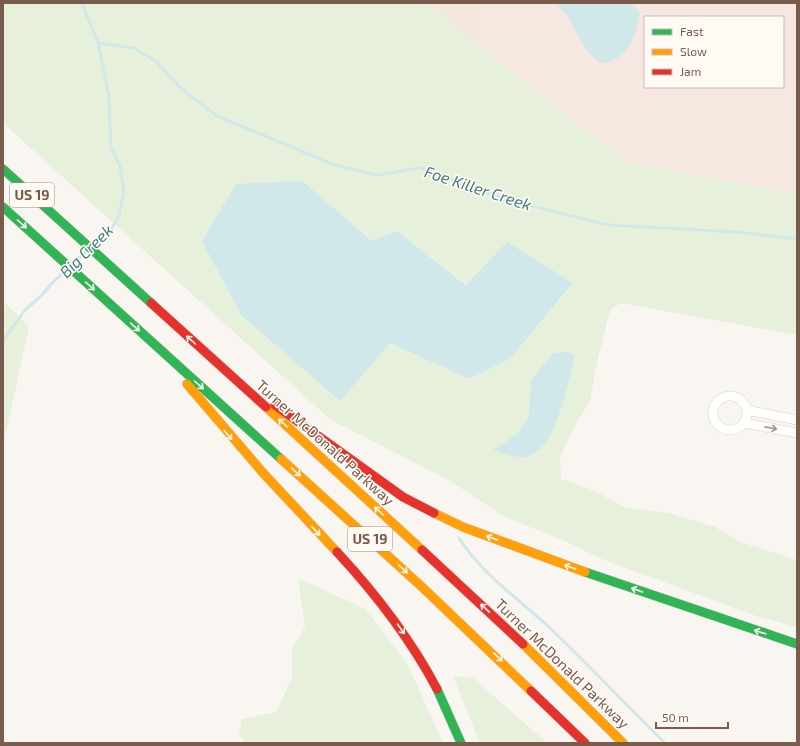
<svg xmlns="http://www.w3.org/2000/svg" width="800" height="746" font-family="'Exo 2',sans-serif">
  <style>
    .residential { fill: #f2e8de }
    .commercial { fill: #f6e8e1; fill-rule: evenodd }
    .green { fill: #e7f0db; fill-rule: evenodd }
    .water { fill: #d0e8ea }
    .lines { fill: none; stroke-linecap: round; stroke-linejoin: round }
    .stream { stroke: #d0e8ea; stroke-width: 3 }
    .street-casing { stroke: #d7d1cb; stroke-width: 10 }
    .fast-casing { stroke: #dad1cc; stroke-width: 10 }
    .slow-casing { stroke: #dad1cc; stroke-width: 10 }
    .jam-casing { stroke: #dad1cc; stroke-width: 10 }
    .street { stroke: #fefefd; stroke-width: 9 }
    .fast { stroke: #30b455; stroke-width: 9 }
    .slow { stroke: #ff9f0a; stroke-width: 9 }
    .jam { stroke: #e5322d; stroke-width: 9 }
    .oneway { stroke: #fffaf3 }
    .oneway2 { stroke: #a8958b }
    .labels { text-anchor: middle; stroke-width: 3; stroke-linejoin: round; paint-order: stroke }
    .shield { fill: #fffaf3; stroke: #a28b7f; stroke-width: 1 }
    .shield-label { font-size: 14px; font-weight: bold; fill: #7a5c4d }
    .street-label { font-size: 15px; fill: #7a5c4d; stroke: #fffaf3 }
    .water-label { font-size: 16px; font-style: italic; fill: #437c86; stroke: #fffaf3 }
  </style>
  <rect width="100%" height="100%" fill="#f9f5f0"/>
  <path class="residential" d="M 424,3 L 483,3 L 475,43 Z"/>
  <path class="commercial" d="M 483,3 L 797,3 L 797,194 L 627,162 L 475,43 ZM 645,17 L 783,17 L 783,87 L 645,87 Z"/>
  <path class="green" d="M 3,3 L 424,3 L 627,162 L 797,194 L 797,335 L 621,303 L 610,310 L 597,362 L 590,401 L 572,431 L 560,458 L 561,479 L 595,491 L 624,507 L 672,514 L 715,527 L 740,542 L 797,560 L 797,627 L 759,617 L 604,560 L 567,542 L 505,517 L 447,479 L 331,420 L 3,123 ZM 301,181 L 372,241 L 397,231 L 467,285 L 573,284 L 510,359 L 469,379 L 390,343 Z
    M 3,301 L 29,326 L 3,447 Z
    M 298,578 L 365,609 L 407,663 L 443,743 L 246,743 L 239,735 L 242,719 L 276,712 L 292,678 L 292,648 L 305,627 Z
    M 453,676 L 473,678 L 547,743 L 480,743 Z"/>
  <path class="water" d="M 554,3 L 629,3 L 640,12 C 636,35 629,62 600,63 L 587,51 L 566,14 Z
    M 302,181 L 372,241 L 397,231 L 466,285 L 507,242 L 573,283 L 510,359 L 469,379 L 390,343 L 340,401 L 241,315 L 202,241 L 236,184 Z
    M 569,352 L 575,356 C 568,382 560,425 543,446 C 539,451 530,454 525,458 L 507,455 L 493,450 L 517,434 L 529,417 L 531,380 L 553,353 Z"/>
  <g class="lines">
    <path class="stream" d="M 82,3 L 98,43 L 109,97 L 111,147 L 120,166 L 124,192 L 119,215 L 112,228 L 94,244
      M 98,43 L 134,48 L 157,62 L 179,87 L 217,116 L 335,165 L 377,175 L 420,168 L 508,200 L 608,225 L 737,232 L 797,239
      M 72,264 L 87,251
      M 3,341 L 25,310 L 41,296 L 53,282 L 65,271
      M 459,538 C 480,572 519,600 549,627 C 589,665 626,705 665,743"/>
    <g class="street-casing">
      <path id="street" d="M713 413a17 17 0 1 1 34 0a17 17 0 1 1-34 0Z
        M 747,410 L 797,420
        M 744,423 L 797,433"/>
    </g>
    <g class="fast-casing">
      <path id="fast" d="M 3,169 L 151,303
        M 3,207 L 281,459
        M 585,572 L 797,644
        M 437,689 L 461,743"/>
    </g>
    <g class="slow-casing">
      <path id="slow" d="M 187,384 L 264,474 L 337,552
        M 266,407 L 422,550
        M 281,459 L 421,586 L 531,691
        M 434,513 L 463,527 L 585,572
        M 523,644 L 623,743"/>
    </g>
    <g class="jam-casing">
      <path id="jam" d="M 151,303 L 266,407
        M 275,405 L 403,497 L 434,513
        M 422,550 L 523,644
        M 337,552 C 376,594 410,638 437,689
        M 531,691 L 585,743"/>
    </g>
    <use href="#street" class="street"/>
    <use href="#fast" class="fast"/>
    <use href="#slow" class="slow"/>
    <use href="#jam" class="jam"/>
  </g>
  <defs><path id="oneway-shaft" d="M-6 0H5M1.5-3L5.5 0L1.5 3" fill="none" stroke-width="1.6" stroke-linecap="round" stroke-linejoin="round"/></defs>
  <g class="oneway">
    <use href="#oneway-shaft" transform="translate(22 224) rotate(42)"/>
    <use href="#oneway-shaft" transform="translate(90 286) rotate(42)"/>
    <use href="#oneway-shaft" transform="translate(135 327) rotate(42)"/>
    <use href="#oneway-shaft" transform="translate(191 340) rotate(-138)"/>
    <use href="#oneway-shaft" transform="translate(199 385) rotate(42)"/>
    <use href="#oneway-shaft" transform="translate(283 423) rotate(-138)"/>
    <use href="#oneway-shaft" transform="translate(228 435) rotate(50)"/>
    <use href="#oneway-shaft" transform="translate(296 472) rotate(42)"/>
    <use href="#oneway-shaft" transform="translate(379 511) rotate(-138)"/>
    <use href="#oneway-shaft" transform="translate(316 531) rotate(47)"/>
    <use href="#oneway-shaft" transform="translate(492 538) rotate(-160)"/>
    <use href="#oneway-shaft" transform="translate(570 567) rotate(-160)"/>
    <use href="#oneway-shaft" transform="translate(403 569) rotate(42)"/>
    <use href="#oneway-shaft" transform="translate(637 590) rotate(-161)"/>
    <use href="#oneway-shaft" transform="translate(485 608) rotate(-137)"/>
    <use href="#oneway-shaft" transform="translate(401 629) rotate(55)"/>
    <use href="#oneway-shaft" transform="translate(760 632) rotate(-162)"/>
    <use href="#oneway-shaft" transform="translate(498 657) rotate(44)"/>
  </g>
  <use class="oneway2" href="#oneway-shaft" transform="translate(771 428) rotate(11)"/>
  <g class="labels">
    <g class="shield">
      <rect x="10" y="183" width="44" height="24" rx="3"/>
      <rect x="348" y="527" width="44" height="24" rx="3"/>
    </g>
    <g class="shield-label">
      <text x="32" y="200">US 19</text>
      <text x="370" y="544">US 19</text>
    </g>
    <g class="street-label">
      <text transform="translate(325 443) rotate(42)" y="5">Turner McDonald Parkway</text>
      <text transform="translate(562 664) rotate(44)" y="5">Turner McDonald Parkway</text>
    </g>
    <g class="water-label">
      <text transform="translate(478 188) rotate(18)" y="6">Foe Killer Creek</text>
      <text transform="translate(86 251) rotate(-45)" y="6">Big Creek</text>
    </g>
  </g>
  <rect width="800" height="746" fill="none" stroke="#7a5c4d" stroke-width="8"/>
  <rect x="644" y="16" width="140" height="72" fill="#fffaf3" stroke="#cabbb1"/>
  <rect x="652" y="29" width="20" height="6" fill="#30b455" stroke="#cabbb1"/>
  <text x="680" y="36" font-size="12" fill="#7a5c4d">Fast</text>
  <rect x="652" y="49" width="20" height="6" fill="#ff9f0a" stroke="#cabbb1"/>
  <text x="680" y="56" font-size="12" fill="#7a5c4d">Slow</text>
  <rect x="652" y="69" width="20" height="6" fill="#e5322d" stroke="#cabbb1"/>
  <text x="680" y="76" font-size="12" fill="#7a5c4d">Jam</text>
  <path d="M656 722v6h72v-6" fill="none" stroke="#7a5c4d" stroke-width="2"/>
  <text x="662" y="722" font-size="12" fill="#7a5c4d" stroke="#fffaf3" stroke-width="3" paint-order="stroke">50 m</text>
</svg>
